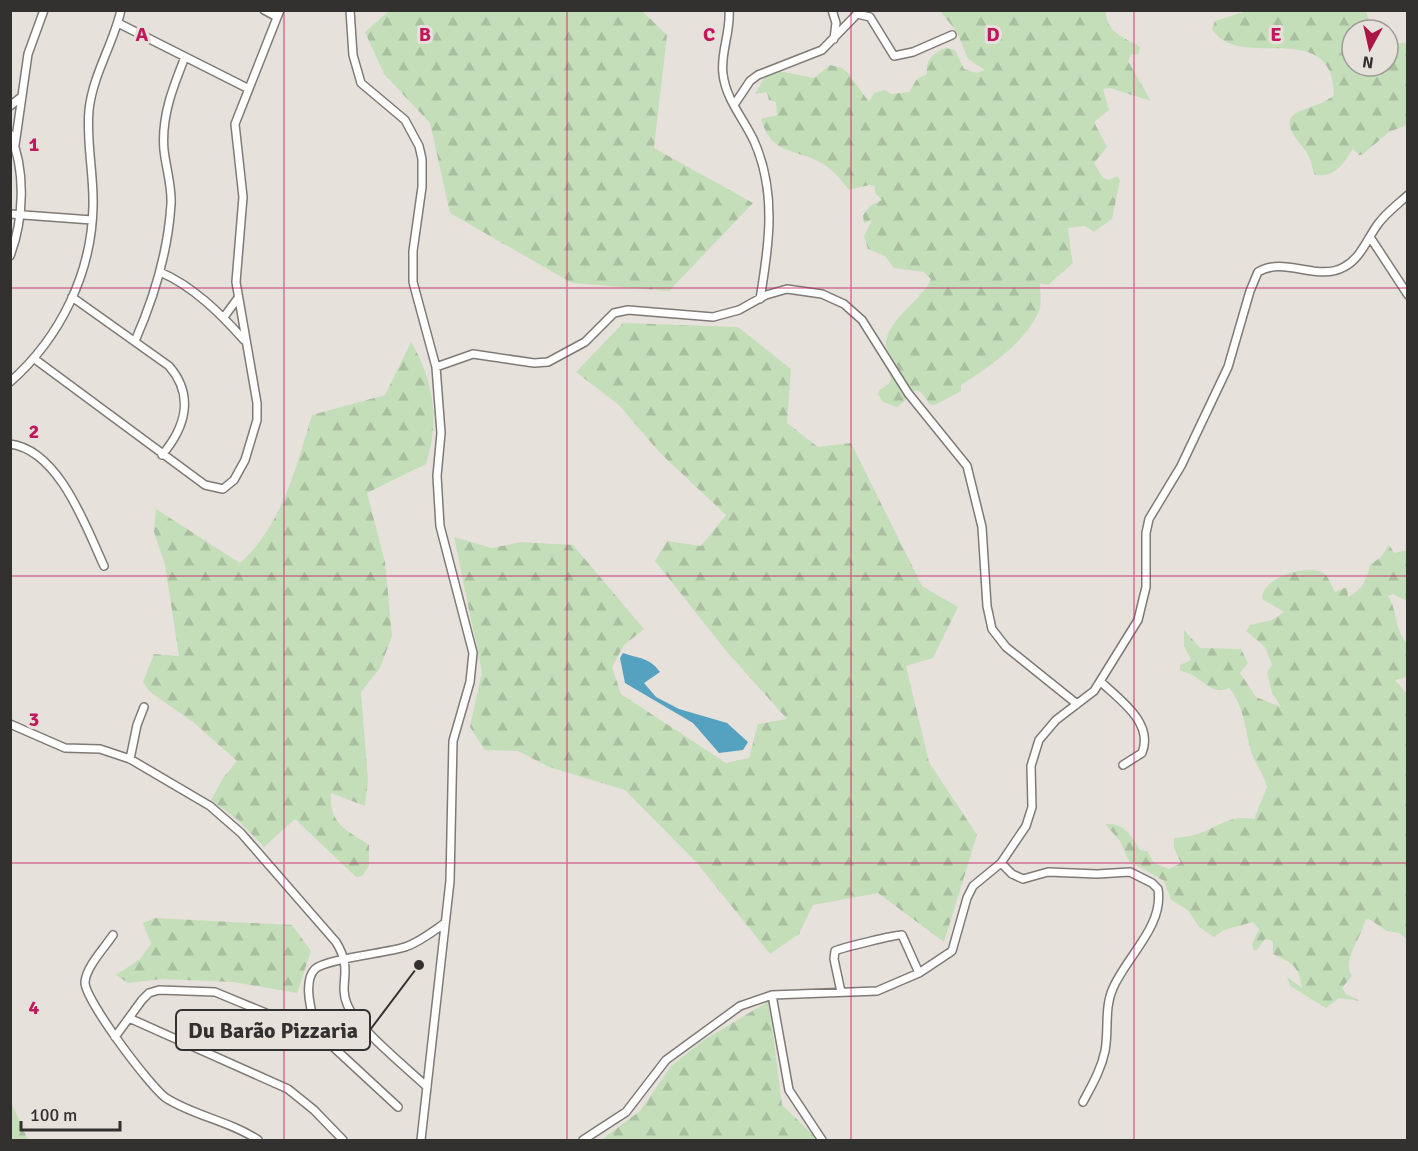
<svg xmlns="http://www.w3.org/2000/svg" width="1418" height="1151" font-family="Signika,sans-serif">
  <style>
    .forest { fill: url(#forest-firs) }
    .water { fill: #54a2c0 }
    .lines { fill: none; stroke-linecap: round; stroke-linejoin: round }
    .minor-casing { stroke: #7f7a76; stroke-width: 10 }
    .minor { stroke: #fff; stroke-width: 7 }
    .grid { fill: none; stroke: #c2185b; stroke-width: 1.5; stroke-opacity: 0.55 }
    .grid-label { font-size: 20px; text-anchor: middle; font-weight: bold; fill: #c2185b; stroke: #e7e1dc; stroke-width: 6; stroke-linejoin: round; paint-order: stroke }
    .leader { fill: none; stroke: #33312f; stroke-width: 2 }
    .callout-dot { fill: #33312f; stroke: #e7e1dc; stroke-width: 2 }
    .callout { fill: #e7e1dc; stroke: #33312f; stroke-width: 2 }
    .callout-label { font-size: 22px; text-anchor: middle; font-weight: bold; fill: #33312f }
  </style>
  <defs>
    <pattern id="forest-firs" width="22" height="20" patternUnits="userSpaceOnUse" patternTransform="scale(1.5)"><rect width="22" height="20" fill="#c4deba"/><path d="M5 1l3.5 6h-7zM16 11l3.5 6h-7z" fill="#a9bfa0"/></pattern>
  </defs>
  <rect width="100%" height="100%" fill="#e7e1dc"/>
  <path class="forest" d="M 1106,10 C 1105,33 1126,38 1140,47 L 1139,54 L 1131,55 L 1128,61 L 1151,101 L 1110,88 L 1103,89 L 1109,110 L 1094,122 L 1107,147 L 1094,163 L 1103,178 L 1109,180 L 1117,176 L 1120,180 L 1112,219 L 1094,232 L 1085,226 L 1068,228 C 1070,241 1070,251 1073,263 L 1048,285 L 1040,283 C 1040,291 1042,304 1039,311 C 1025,343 989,367 961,385 L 961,391 L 935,405 L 929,404 C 914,377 912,397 897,407 L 883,402 L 878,394 L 879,390 L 889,384 L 891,378 L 875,342 L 899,369 C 896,362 890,356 887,349 C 879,325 923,300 931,279 L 924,272 L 894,268 L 885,256 L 868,249 L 864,236 L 872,220 L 864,223 L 863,215 L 870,206 L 882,200 L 875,193 L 875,186 L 869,185 L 849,190 C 842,181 835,172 826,166 C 798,147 772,158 761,119 L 777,115 L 776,102 L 769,100 L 767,92 L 755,94 L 769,69 L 814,78 L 830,65 L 842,68 L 848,73 L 869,102 L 874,93 L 885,90 L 891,94 L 909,92 L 917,79 L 927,74 C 925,60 933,53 945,48 L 955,50 L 964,69 L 977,73 L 985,70 L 968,59 L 957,32 L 940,11 Z
    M 1250,10 L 1366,11 L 1372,30 L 1352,30 L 1352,66 L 1388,66 L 1388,43 L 1407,43 L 1407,125 L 1389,132 L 1362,155 L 1359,155 L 1353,149 C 1342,165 1335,178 1315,175 C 1312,168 1311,159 1307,153 C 1300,142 1276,121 1300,111 C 1312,106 1324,104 1334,95 C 1333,15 1239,73 1212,29 L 1215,21 Z
    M 389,11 L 642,11 L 667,35 L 654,148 L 753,203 L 669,291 L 572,283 L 450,213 L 430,123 L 384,74 L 365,32 Z
    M 623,323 L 738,327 L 791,369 L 787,423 L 818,447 L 851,443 L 922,586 L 958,607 L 933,658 L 906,666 L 929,762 L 977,835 L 944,942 L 878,893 L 813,905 L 799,934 L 770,954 L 697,863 L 625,790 L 549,767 L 518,751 L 485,750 L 470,727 L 482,672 L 454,537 L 492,548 L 521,542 L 573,545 L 644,629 L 624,645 L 612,667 L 621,694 L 726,763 L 749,758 L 758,724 L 787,719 L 727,652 L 655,561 L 667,541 L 701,546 L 726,515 L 659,452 L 620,406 L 576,372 Z
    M 411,342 C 434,382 440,420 426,464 L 367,493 L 385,562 L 392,636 L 380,668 L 361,692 L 368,780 L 365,806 L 331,793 C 329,825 346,829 369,845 L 369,866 L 362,876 L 356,877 L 295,819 L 264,847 L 238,820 L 211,800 L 223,778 L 237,761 L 193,722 L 150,692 L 143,682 L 154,654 L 179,656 L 165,565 L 154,532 L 156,509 L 240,563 C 282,526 296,467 312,415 L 385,395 Z
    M 1389,545 L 1394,553 L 1408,550 L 1407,601 L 1393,594 L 1388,596 C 1398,611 1394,630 1407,643 L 1407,677 L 1395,680 L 1408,695 L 1407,939 L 1399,933 L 1387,931 L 1369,919 L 1365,920 C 1363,935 1341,961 1352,976 L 1342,988 L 1346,994 L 1360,1001 L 1339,998 L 1326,1008 L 1290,986 L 1287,977 L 1302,988 C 1298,963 1292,964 1273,954 L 1273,941 L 1265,939 L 1257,950 L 1254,950 L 1252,944 L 1259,929 L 1253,922 L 1224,930 L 1214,937 L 1199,927 L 1188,910 L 1171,900 L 1164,881 L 1129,861 L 1120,841 L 1105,824 C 1123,822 1131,835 1140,850 L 1147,851 L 1154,863 L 1169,869 L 1181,863 L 1174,848 L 1174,838 C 1180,837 1187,837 1194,835 C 1217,829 1227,814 1254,819 L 1267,787 C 1264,774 1255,764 1251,751 C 1245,730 1244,705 1229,688 C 1214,695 1207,684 1194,676 C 1190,673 1185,673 1180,670 L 1180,665 L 1191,660 L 1184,646 L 1184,630 L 1200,648 L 1241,649 L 1248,663 L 1240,673 L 1256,697 L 1281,707 L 1272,693 L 1267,672 L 1272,665 L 1265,647 L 1246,631 L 1250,625 L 1272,620 L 1284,612 L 1262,599 C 1262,577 1304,565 1322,572 C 1329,576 1331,585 1335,592 L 1347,587 L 1348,597 C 1362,590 1367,580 1370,565 L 1381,557 Z
    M 155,918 L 292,925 L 311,951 L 297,993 L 233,982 L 162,979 L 128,983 L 116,975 L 140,959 L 151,944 L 143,923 Z
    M 769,1001 L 782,1105 L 815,1137 L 813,1140 L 601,1140 L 640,1111 L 671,1066 L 704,1040 Z
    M 10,1100 L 27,1138 L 31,1140 L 11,1140 Z"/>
  <path class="water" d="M 623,653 C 640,659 649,657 660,672 L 644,683 L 656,697 L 679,709 L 727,723 L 748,742 L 743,750 L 719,753 L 693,723 L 625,683 L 620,658 Z"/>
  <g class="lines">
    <g class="minor-casing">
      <path id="minor" d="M 264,10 L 277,17
        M 350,10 L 353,55 L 361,83 L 405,120 L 419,146 L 422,159 L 422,187 L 413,251 L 413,282 L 436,367 L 441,433 L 437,476 L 440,526 L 473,653 L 470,682 L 453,741 L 450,881 L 421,1140
        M 729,10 C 731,32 720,53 723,74 C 726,100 744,119 754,141 C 777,192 769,246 760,299
        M 832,10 L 836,23 L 834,39
        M 118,23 L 247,88
        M 734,105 L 750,81 L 758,75 L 822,50 L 857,14 L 870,17 L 894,56 L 913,52 L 952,35
        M 10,106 L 20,98
        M 10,134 C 26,170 24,219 10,256
        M 15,145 L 28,54 L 44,10
        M 10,214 L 92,220
        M 1370,237 L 1408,295
        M 160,272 C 193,286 221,314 244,340
        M 72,297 L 169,366 C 195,396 185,428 162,455
        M 224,317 L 238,298
        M 135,341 C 154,298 168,252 171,204 C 172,186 166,168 164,150 C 161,117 173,87 185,57
        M 36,360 L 205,485 L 223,489 L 234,480 L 245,460 L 257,420 L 257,403 L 236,282 L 243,197 L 235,124 L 280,10
        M 436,367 L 473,354 L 534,363 L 548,362 L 585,342 L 614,313 L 628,310 L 713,317 L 739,310 L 766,295 L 787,289 L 822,294 L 844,304 L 862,320 L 908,393 L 967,466 L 982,527 L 987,606 L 992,629 L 1006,647 L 1077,704
        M 10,382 C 60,338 92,273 93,206 C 94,174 86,142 89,110 C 93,74 113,45 121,10
        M 10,444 C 59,450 86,527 104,566
        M 1101,682 C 1120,700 1154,723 1142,753 L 1123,765
        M 10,724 L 65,748 L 100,749 L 130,759 L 210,806 L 241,833 L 336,942 C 354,971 338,982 347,1004 C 355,1026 408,1069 427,1087
        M 130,759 L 137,725 L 144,707
        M 1001,863 L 1012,874 L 1023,879 L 1048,872 L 1097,874 L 1130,872 L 1152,883 L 1158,889 C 1164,926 1127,956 1113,988 C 1104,1008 1109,1030 1105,1051 C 1101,1070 1092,1085 1083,1102
        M 113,935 C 105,947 86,967 85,982 C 84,999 151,1088 166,1098 C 194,1116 230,1121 258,1140
        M 841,992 L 834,959 L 835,951 C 841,948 898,934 902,935 L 919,973
        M 772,995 L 789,1090 L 822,1140
        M 129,1018 L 288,1089 L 314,1110 L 343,1140
        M 314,1023 C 311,1009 303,981 315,969 C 325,959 387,953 405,947 C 420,942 432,932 445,923
        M 317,1032 L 398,1107
        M 115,1037 L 142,1000 L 149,993 L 159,990 L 215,992 L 307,1030 L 311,1034 L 316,1033 L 318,1028 L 312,1023 L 307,1030
        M 583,1140 L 626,1112 L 666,1060 L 740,1006 L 772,995 L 877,991 L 919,973 L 952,951 L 967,898 L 973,886 L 1001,863 L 1026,826 L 1032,807 L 1031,766 L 1039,740 L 1056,720 L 1094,691 L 1138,620 L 1146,587 L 1146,533 L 1149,519 L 1181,466 L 1228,367 L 1250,291 L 1258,272 C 1284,256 1318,282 1344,267 C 1361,258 1367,239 1378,224 C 1386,213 1398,204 1408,195"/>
    </g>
    <use href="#minor" class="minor"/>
  </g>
  <path class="grid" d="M 284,10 L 284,1140M 567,10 L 567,1140M 851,10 L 851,1140M 1134,10 L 1134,1140M 10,288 L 1408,288M 10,576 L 1408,576M 10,863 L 1408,863"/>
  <g class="grid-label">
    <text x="142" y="41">A</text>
    <text x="425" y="41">B</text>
    <text x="709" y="41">C</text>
    <text x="993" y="41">D</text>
    <text x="1276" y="41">E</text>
    <text x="34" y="151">1</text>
    <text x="34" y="438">2</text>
    <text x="34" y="726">3</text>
    <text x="34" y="1014">4</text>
  </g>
  <path class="leader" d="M419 965L370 1030"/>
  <circle class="callout-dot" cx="419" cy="965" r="6"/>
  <rect class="callout" x="176" y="1010" width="194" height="40" rx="6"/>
  <g class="callout-label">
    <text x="273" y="1038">Du Barão Pizzaria</text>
  </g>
  <rect width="1418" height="1151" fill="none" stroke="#33312f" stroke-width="24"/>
  <g transform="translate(1370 48) rotate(188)"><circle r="28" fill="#e7e1dc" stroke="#9f9b97" stroke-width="1.5"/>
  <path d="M0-4.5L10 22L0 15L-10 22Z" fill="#ab1647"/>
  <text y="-9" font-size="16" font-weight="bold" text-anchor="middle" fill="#33312f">N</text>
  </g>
  <path d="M21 1121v9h99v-9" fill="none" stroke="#33312f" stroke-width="3"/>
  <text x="30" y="1121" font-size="18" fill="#33312f" stroke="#e7e1dc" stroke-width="4.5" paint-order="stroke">100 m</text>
</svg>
